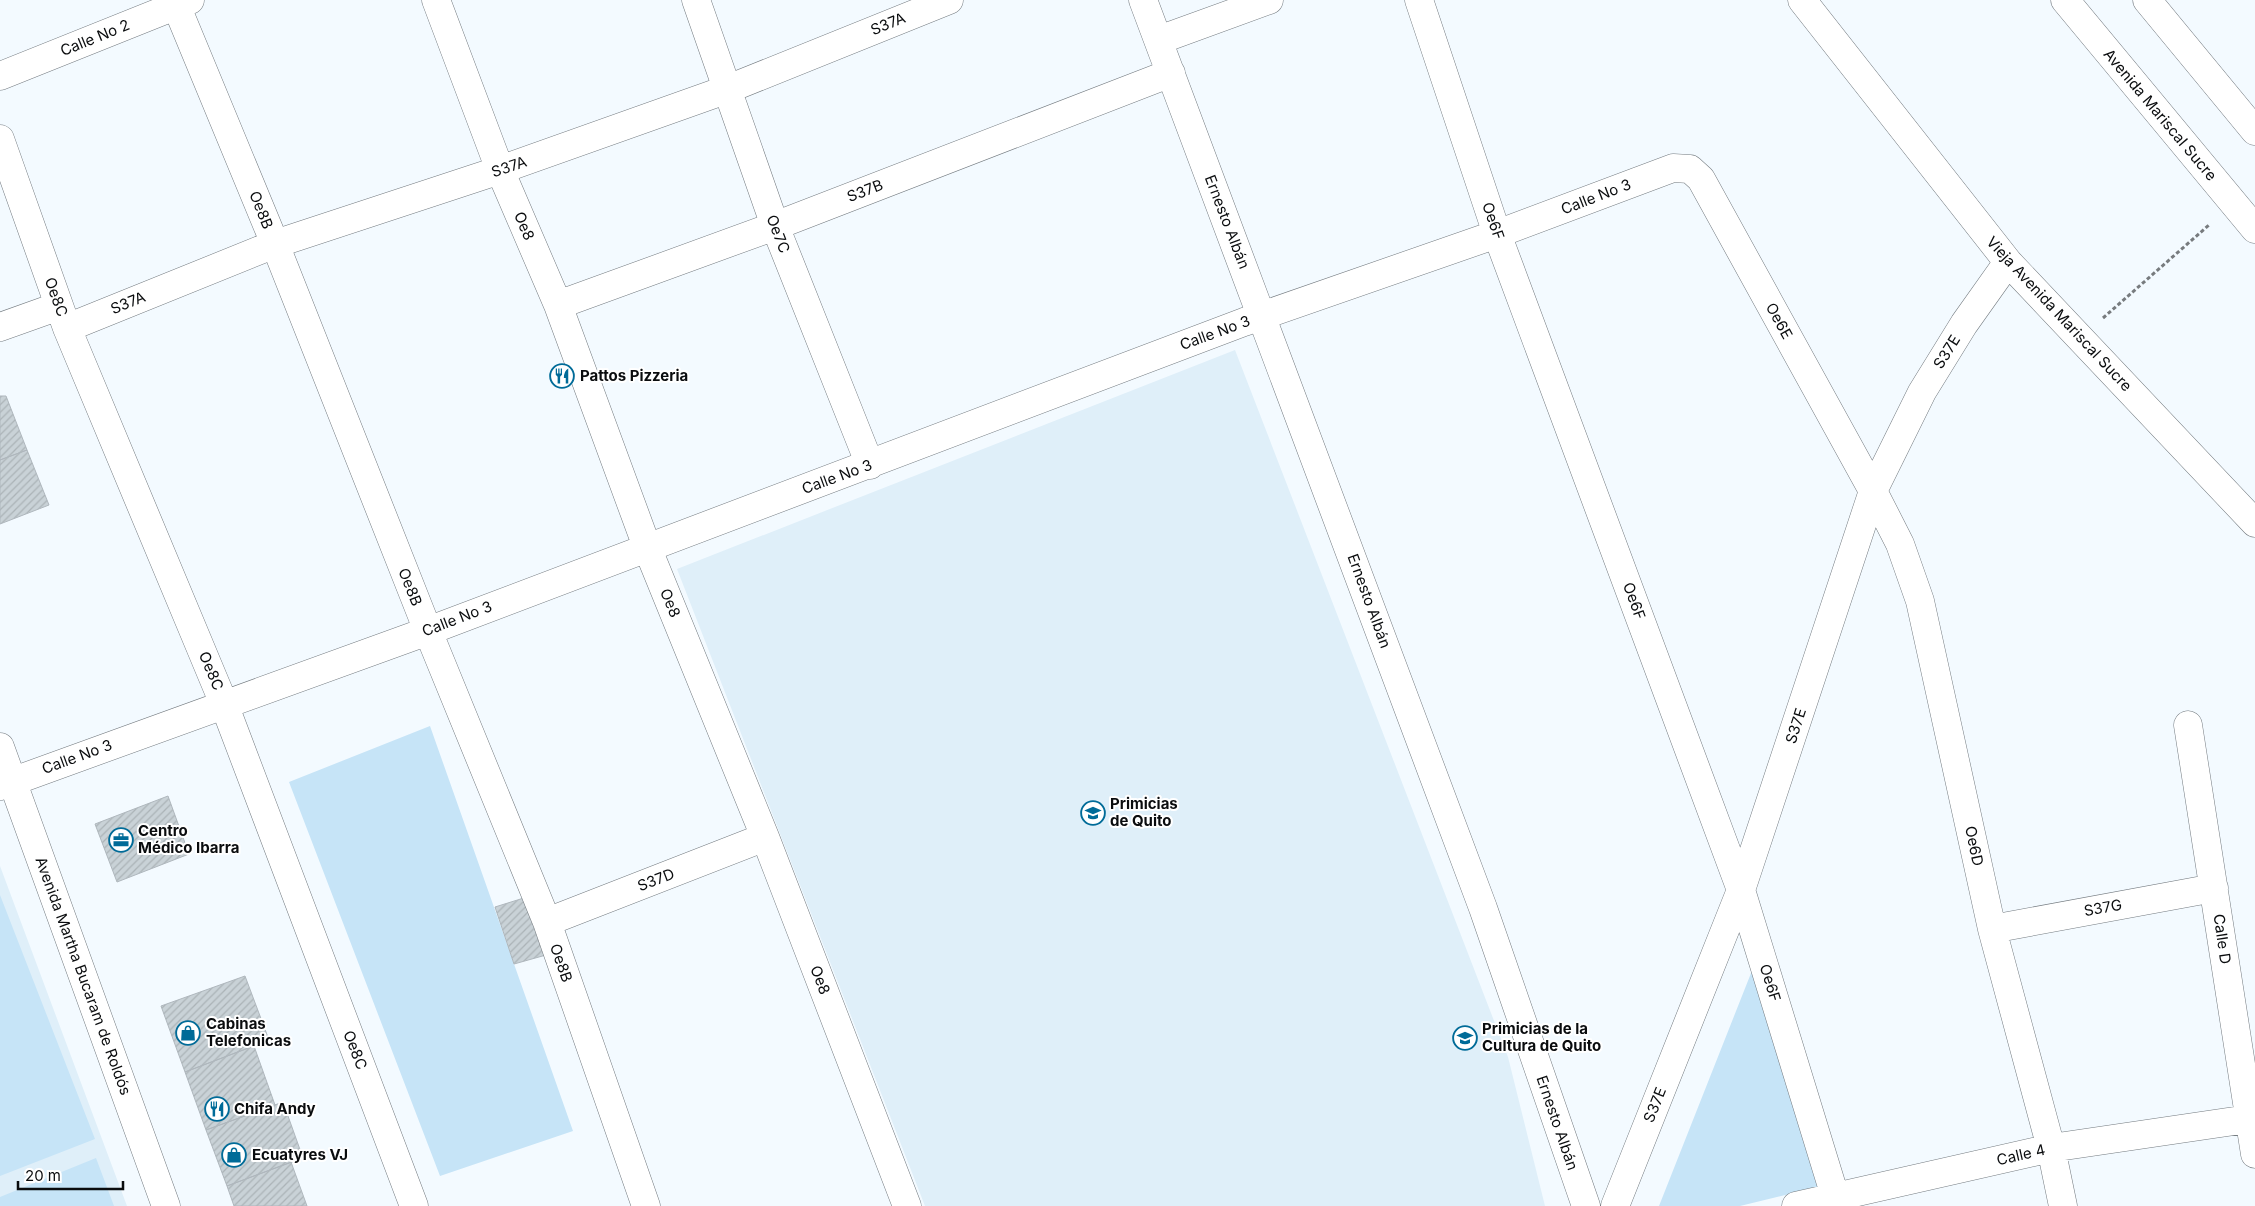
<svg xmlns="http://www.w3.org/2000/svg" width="2255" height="1206" font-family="Inter,sans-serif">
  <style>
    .built { fill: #dfeff9 }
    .park { fill: #c6e4f7 }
    .building { fill: url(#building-hatch); stroke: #afb7bd }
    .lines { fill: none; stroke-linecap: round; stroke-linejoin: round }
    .street-casing { stroke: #747b80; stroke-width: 29 }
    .secondary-casing { stroke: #747b80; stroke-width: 29 }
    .primary-casing { stroke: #747b80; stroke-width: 29 }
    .path { stroke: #777b7e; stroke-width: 3; stroke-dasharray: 4 2.5; stroke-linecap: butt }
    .street { stroke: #fff; stroke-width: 28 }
    .secondary { stroke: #fff; stroke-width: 28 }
    .primary { stroke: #fff; stroke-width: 28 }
    .labels { text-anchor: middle; stroke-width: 4; stroke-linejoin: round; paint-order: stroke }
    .street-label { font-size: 15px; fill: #0a0c0e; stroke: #fff }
    .poi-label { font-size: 15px; font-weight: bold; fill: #0a0c0e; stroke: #fff; text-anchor: start }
  </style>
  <defs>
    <pattern id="building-hatch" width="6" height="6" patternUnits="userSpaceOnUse" patternTransform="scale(1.25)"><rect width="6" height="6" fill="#c9d2d7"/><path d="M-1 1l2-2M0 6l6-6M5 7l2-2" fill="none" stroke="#abb3b7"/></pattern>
  </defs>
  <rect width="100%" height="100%" fill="#f3faff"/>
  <path class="built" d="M 1235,350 L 1508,1057 L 1545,1206 L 925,1206 L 677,569 Z
    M 0,866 L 127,1206 L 0,1206 Z"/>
  <path class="park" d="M 430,726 L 573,1131 L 440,1176 L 289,782 Z
    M 0,895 L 95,1139 L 0,1176 Z
    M 1757,958 L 1818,1187 L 1740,1206 L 1659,1206 Z
    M 96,1158 L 114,1206 L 0,1206 L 0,1197 Z"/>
  <path class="building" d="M 0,396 L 6,396 L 27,450 L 0,460 Z
    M 27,450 L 49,505 L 0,524 L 0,460 Z
    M 168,796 L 189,854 L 117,882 L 95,824 Z
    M 527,897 L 546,955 L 514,964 L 495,907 Z
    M 245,976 L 269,1040 L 185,1072 L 161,1006 Z
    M 254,1046 L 275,1105 L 206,1130 L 185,1072 Z
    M 283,1102 L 303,1158 L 227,1186 L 206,1130 Z
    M 291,1162 L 307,1206 L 234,1206 L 227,1186 Z"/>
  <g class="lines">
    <g class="street-casing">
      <path id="street" d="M 174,0 L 275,244 L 428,631 L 547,922 L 646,1206
        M 436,0 L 500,170 L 558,305 L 647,547 L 765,837 L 907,1206
        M 696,0 L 775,226 L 870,465
        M 1143,0 L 1483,908 L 1586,1206
        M 1419,0 L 1497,234 L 1741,890 L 1838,1206
        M 1802,0 L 2008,262 L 2255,523
        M 1159,40 L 1269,0
        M 0,76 L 190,0
        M 0,139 L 67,328 L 224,704 L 414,1206
        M 558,305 L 775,226 L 1171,73
        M 0,327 L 59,306
        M 67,328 L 275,244 L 500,170 L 728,89 L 949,0
        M 2188,725 L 2255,1154
        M 0,786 L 428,631 L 1244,322 L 1497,234 L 1673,168 L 1690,169 L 1701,179 L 1873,491 L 1900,544 L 1920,601 L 1992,929 L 2051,1148 L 2063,1206
        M 547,922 L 765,837
        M 1992,929 L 2214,888
        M 1615,1206 L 1741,890 L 1873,491 L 1922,392 L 1964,324 L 2008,262
        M 1796,1206 L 2051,1148 L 2248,1119"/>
    </g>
    <g class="secondary-casing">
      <path id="secondary" d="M 0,747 L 166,1206"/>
    </g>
    <g class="primary-casing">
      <path id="primary" d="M 2065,0 L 2255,229
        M 2147,0 L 2255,131"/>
    </g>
    <path class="path" d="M 2103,318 L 2209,225"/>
    <use href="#street" class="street"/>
    <use href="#secondary" class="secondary"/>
    <use href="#primary" class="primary"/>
  </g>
  <defs>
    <g id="restaurant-ring" transform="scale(1.25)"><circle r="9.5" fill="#fff" stroke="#006b98" stroke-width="1.5"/><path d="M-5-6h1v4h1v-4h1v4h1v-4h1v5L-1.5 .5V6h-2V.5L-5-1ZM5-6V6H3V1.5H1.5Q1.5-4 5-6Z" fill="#006b98"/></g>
    <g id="university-ring" transform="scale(1.25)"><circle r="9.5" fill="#fff" stroke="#006b98" stroke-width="1.5"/><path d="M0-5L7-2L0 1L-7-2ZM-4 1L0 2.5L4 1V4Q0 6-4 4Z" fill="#006b98"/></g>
    <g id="office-ring" transform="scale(1.25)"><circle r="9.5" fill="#fff" stroke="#006b98" stroke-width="1.5"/><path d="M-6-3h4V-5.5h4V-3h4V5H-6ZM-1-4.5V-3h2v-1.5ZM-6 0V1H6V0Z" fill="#006b98"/></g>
    <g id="shop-ring" transform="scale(1.25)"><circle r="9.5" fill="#fff" stroke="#006b98" stroke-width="1.5"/><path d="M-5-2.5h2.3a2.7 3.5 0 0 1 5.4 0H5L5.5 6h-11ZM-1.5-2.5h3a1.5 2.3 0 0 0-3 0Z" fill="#006b98"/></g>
    <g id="school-ring" transform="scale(1.25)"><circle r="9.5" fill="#fff" stroke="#006b98" stroke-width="1.5"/><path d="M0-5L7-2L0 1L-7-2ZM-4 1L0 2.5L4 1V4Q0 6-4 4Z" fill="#006b98"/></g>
  </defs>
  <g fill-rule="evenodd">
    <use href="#restaurant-ring" x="562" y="376"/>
    <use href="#university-ring" x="1093" y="813"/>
    <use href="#office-ring" x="121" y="840"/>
    <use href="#shop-ring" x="188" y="1033"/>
    <use href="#school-ring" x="1465" y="1038"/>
    <use href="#restaurant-ring" x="217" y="1109"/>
    <use href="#shop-ring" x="234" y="1155"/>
  </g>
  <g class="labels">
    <g class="street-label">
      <text transform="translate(888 24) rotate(-22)" y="5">S37A</text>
      <text transform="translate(95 38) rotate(-22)" y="5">Calle No 2</text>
      <text transform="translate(2160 115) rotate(50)" y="5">Avenida Mariscal Sucre</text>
      <text transform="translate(509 167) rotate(-19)" y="5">S37A</text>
      <text transform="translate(865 191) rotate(-21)" y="5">S37B</text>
      <text transform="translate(1596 197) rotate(-21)" y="5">Calle No 3</text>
      <text transform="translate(261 210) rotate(68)" y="5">Oe8B</text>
      <text transform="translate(1493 221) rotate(71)" y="5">Oe6F</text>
      <text transform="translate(1227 222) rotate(69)" y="5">Ernesto Albán</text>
      <text transform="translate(524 226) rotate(67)" y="5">Oe8</text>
      <text transform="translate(778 234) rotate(69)" y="5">Oe7C</text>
      <text transform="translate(56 297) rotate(70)" y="5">Oe8C</text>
      <text transform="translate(128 303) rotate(-22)" y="5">S37A</text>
      <text transform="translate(2059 314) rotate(47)" y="5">Vieja Avenida Mariscal Sucre</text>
      <text transform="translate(1779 321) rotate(61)" y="5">Oe6E</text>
      <text transform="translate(1215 333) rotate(-20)" y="5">Calle No 3</text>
      <text transform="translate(1947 352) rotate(-58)" y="5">S37E</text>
      <text transform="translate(837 477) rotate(-20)" y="5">Calle No 3</text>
      <text transform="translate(410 587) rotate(68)" y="5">Oe8B</text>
      <text transform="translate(1369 601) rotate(70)" y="5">Ernesto Albán</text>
      <text transform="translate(1634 601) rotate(70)" y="5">Oe6F</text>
      <text transform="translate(670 603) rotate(68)" y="5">Oe8</text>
      <text transform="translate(457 619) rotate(-21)" y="5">Calle No 3</text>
      <text transform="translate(211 671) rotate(67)" y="5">Oe8C</text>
      <text transform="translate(1796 726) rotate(-72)" y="5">S37E</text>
      <text transform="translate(77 757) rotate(-20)" y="5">Calle No 3</text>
      <text transform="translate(1974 846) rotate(78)" y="5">Oe6D</text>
      <text transform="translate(656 880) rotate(-21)" y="5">S37D</text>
      <text transform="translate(2103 908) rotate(-10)" y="5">S37G</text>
      <text transform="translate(2222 939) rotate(82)" y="5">Calle D</text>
      <text transform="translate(561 963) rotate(71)" y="5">Oe8B</text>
      <text transform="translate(83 976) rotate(70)" y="5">Avenida Martha Bucaram de Roldós</text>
      <text transform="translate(820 980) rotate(69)" y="5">Oe8</text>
      <text transform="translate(1770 983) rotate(73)" y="5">Oe6F</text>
      <text transform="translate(355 1050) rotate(69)" y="5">Oe8C</text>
      <text transform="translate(1655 1105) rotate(-68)" y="5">S37E</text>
      <text transform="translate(1557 1123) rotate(71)" y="5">Ernesto Albán</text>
      <text transform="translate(2021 1155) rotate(-13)" y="5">Calle 4</text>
    </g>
    <g class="poi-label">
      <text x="580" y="381">Pattos Pizzeria</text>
      <text x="1110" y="809">Primicias<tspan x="1110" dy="17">de Quito</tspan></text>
      <text x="138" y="836">Centro<tspan x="138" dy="17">Médico Ibarra</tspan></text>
      <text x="206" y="1029">Cabinas<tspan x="206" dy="17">Telefonicas</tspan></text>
      <text x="1482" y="1034">Primicias de la<tspan x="1482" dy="17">Cultura de Quito</tspan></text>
      <text x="234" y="1114">Chifa Andy</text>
      <text x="252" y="1160">Ecuatyres VJ</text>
    </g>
  </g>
  <path d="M18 1181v8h105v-8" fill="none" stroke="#0a0c0e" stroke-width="2.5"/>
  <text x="25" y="1181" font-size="15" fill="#0a0c0e" stroke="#ffffff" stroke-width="4" paint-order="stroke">20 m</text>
</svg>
